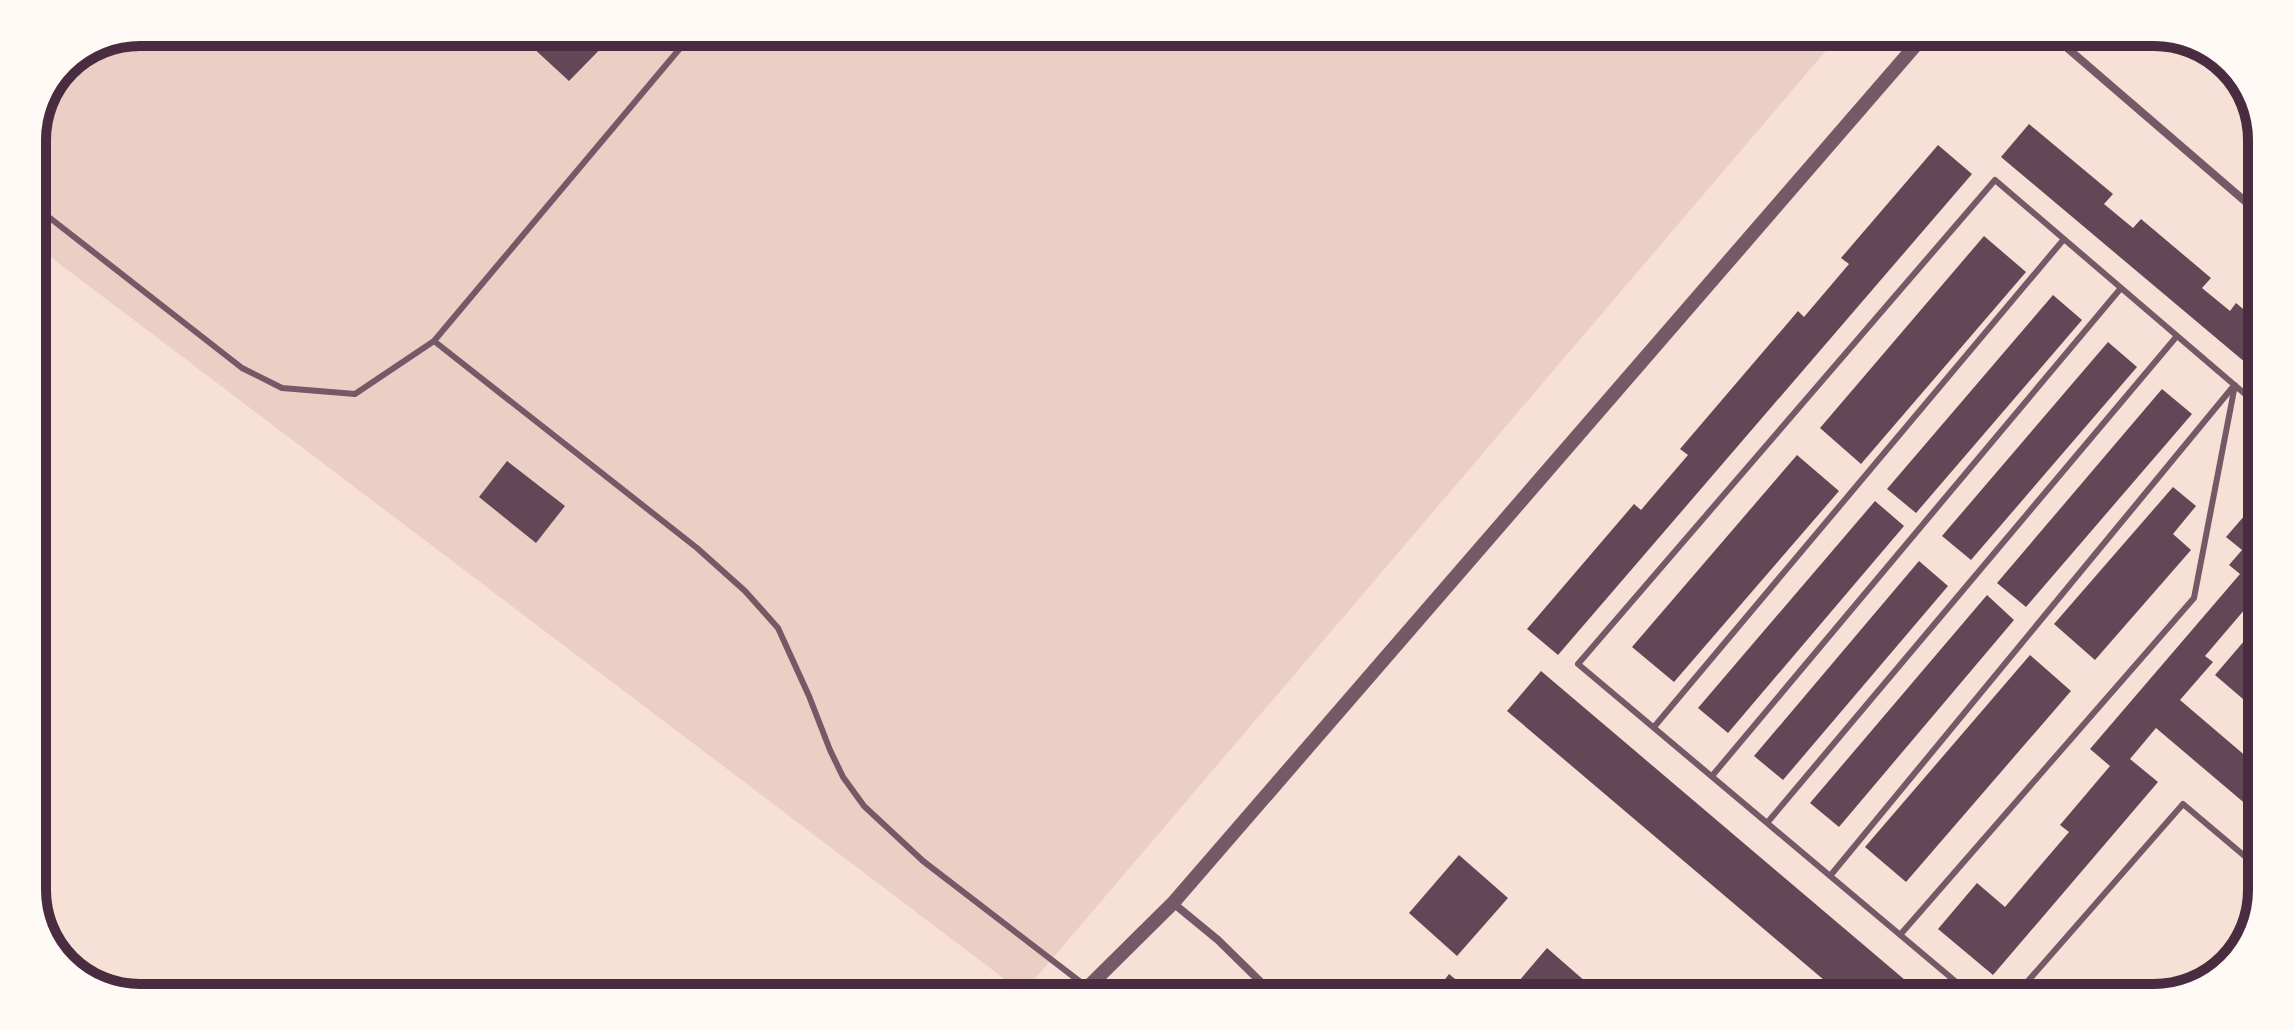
<svg xmlns="http://www.w3.org/2000/svg" width="2294" height="1030" font-family="'Noto Sans',sans-serif">
  <style>
    .green { fill: #ebcfc5 }
    .lines { fill: none; stroke-linecap: round; stroke-linejoin: round }
    .stream { stroke: #dcb8b0; stroke-width: 12 }
    .building { fill: #644757 }
    .service { stroke: #755966; stroke-width: 6 }
    .minor { stroke: #755966; stroke-width: 8 }
    .tertiary { stroke: #755966; stroke-width: 14 }
    .rim { fill: none; stroke: #4a2c40; stroke-width: 10 }
  </style>
  <rect width="100%" height="100%" fill="#f7e1d7"/>
  <path class="green" d="M 140,32 L 1836,39 L 1023,993 L 32,243 L 32,133 L 64,63 Z"/>
  <g class="lines">
    <path class="stream" d="M 970,993 L 978,989"/>
  </g>
  <path class="building" d="M 518,34 L 615,34 L 569,81 Z
    M 2029,124 L 2113,194 L 2104,204 L 2133,228 L 2141,219 L 2211,278 L 2202,288 L 2230,311 L 2236,303 L 2260,323 L 2259,374 L 2001,157 Z
    M 1938,145 L 1972,174 L 1558,655 L 1527,629 L 1634,504 L 1641,510 L 1688,455 L 1680,449 L 1798,311 L 1804,317 L 1849,264 L 1841,258 Z
    M 1984,236 L 2026,272 L 1861,464 L 1820,428 Z
    M 2053,295 L 2082,320 L 1916,513 L 1887,489 Z
    M 2108,342 L 2137,367 L 1971,560 L 1942,536 Z
    M 2162,389 L 2192,414 L 2026,607 L 1997,583 Z
    M 1797,455 L 1839,491 L 1674,682 L 1632,647 Z
    M 507,461 L 565,506 L 536,543 L 479,497 Z
    M 2173,487 L 2196,506 L 2173,534 L 2191,550 L 2095,660 L 2054,624 Z
    M 2258,500 L 2257,595 L 2205,656 L 2213,662 L 2180,700 L 2255,764 L 2255,812 L 2156,728 L 2130,759 L 2158,782 L 1993,975 L 1938,929 L 1977,883 L 2005,907 L 2069,832 L 2060,825 L 2110,766 L 2090,749 L 2240,574 L 2229,565 L 2242,550 L 2226,537 Z
    M 1875,501 L 1904,526 L 1728,733 L 1698,708 Z
    M 1919,561 L 1948,586 L 1783,780 L 1754,756 Z
    M 1987,595 L 2014,620 L 1839,827 L 1810,803 Z
    M 2257,626 L 2256,683 L 2243,699 L 2215,675 Z
    M 2030,655 L 2071,691 L 1906,882 L 1865,847 Z
    M 1541,671 L 1925,997 L 1844,997 L 1507,711 Z
    M 1459,855 L 1508,898 L 1457,956 L 1409,913 Z
    M 1547,948 L 1602,996 L 1507,995 Z
    M 1449,974 L 1475,995 L 1433,995 Z
    M 1763,984 L 1778,996 L 1752,996 Z"/>
  <g class="lines">
    <path class="service" d="M 692,34 L 434,341 L 697,548 L 745,591 L 778,628 L 809,696 L 830,750 L 843,777 L 864,806 L 923,861 L 1087,987
      M 32,204 L 242,368 L 282,388 L 355,394 L 434,341
      M 1654,727 L 2064,239
      M 1712,776 L 2121,288
      M 1767,823 L 2177,336
      M 1830,876 L 2232,388
      M 1900,935 L 2194,598 L 2235,385
      M 1974,997 L 1578,664 L 1995,180 L 2259,406
      M 2014,997 L 2183,804 L 2254,864"/>
    <path class="minor" d="M 2058,40 L 2261,215
      M 1173,903 L 1218,940 L 1273,994"/>
    <path class="tertiary" d="M 1081,994 L 1173,903 L 1921,39"/>
  </g>
  <path d="M0 0H2294V1030H0ZM140 46H2154A94 94 0 0 1 2248 140V890A94 94 0 0 1 2154 984H140A94 94 0 0 1 46 890V140A94 94 0 0 1 140 46Z" fill="#fffaf5" fill-rule="evenodd"/>
  <path class="rim" d="M140 46H2154A94 94 0 0 1 2248 140V890A94 94 0 0 1 2154 984H140A94 94 0 0 1 46 890V140A94 94 0 0 1 140 46Z"/>
</svg>
